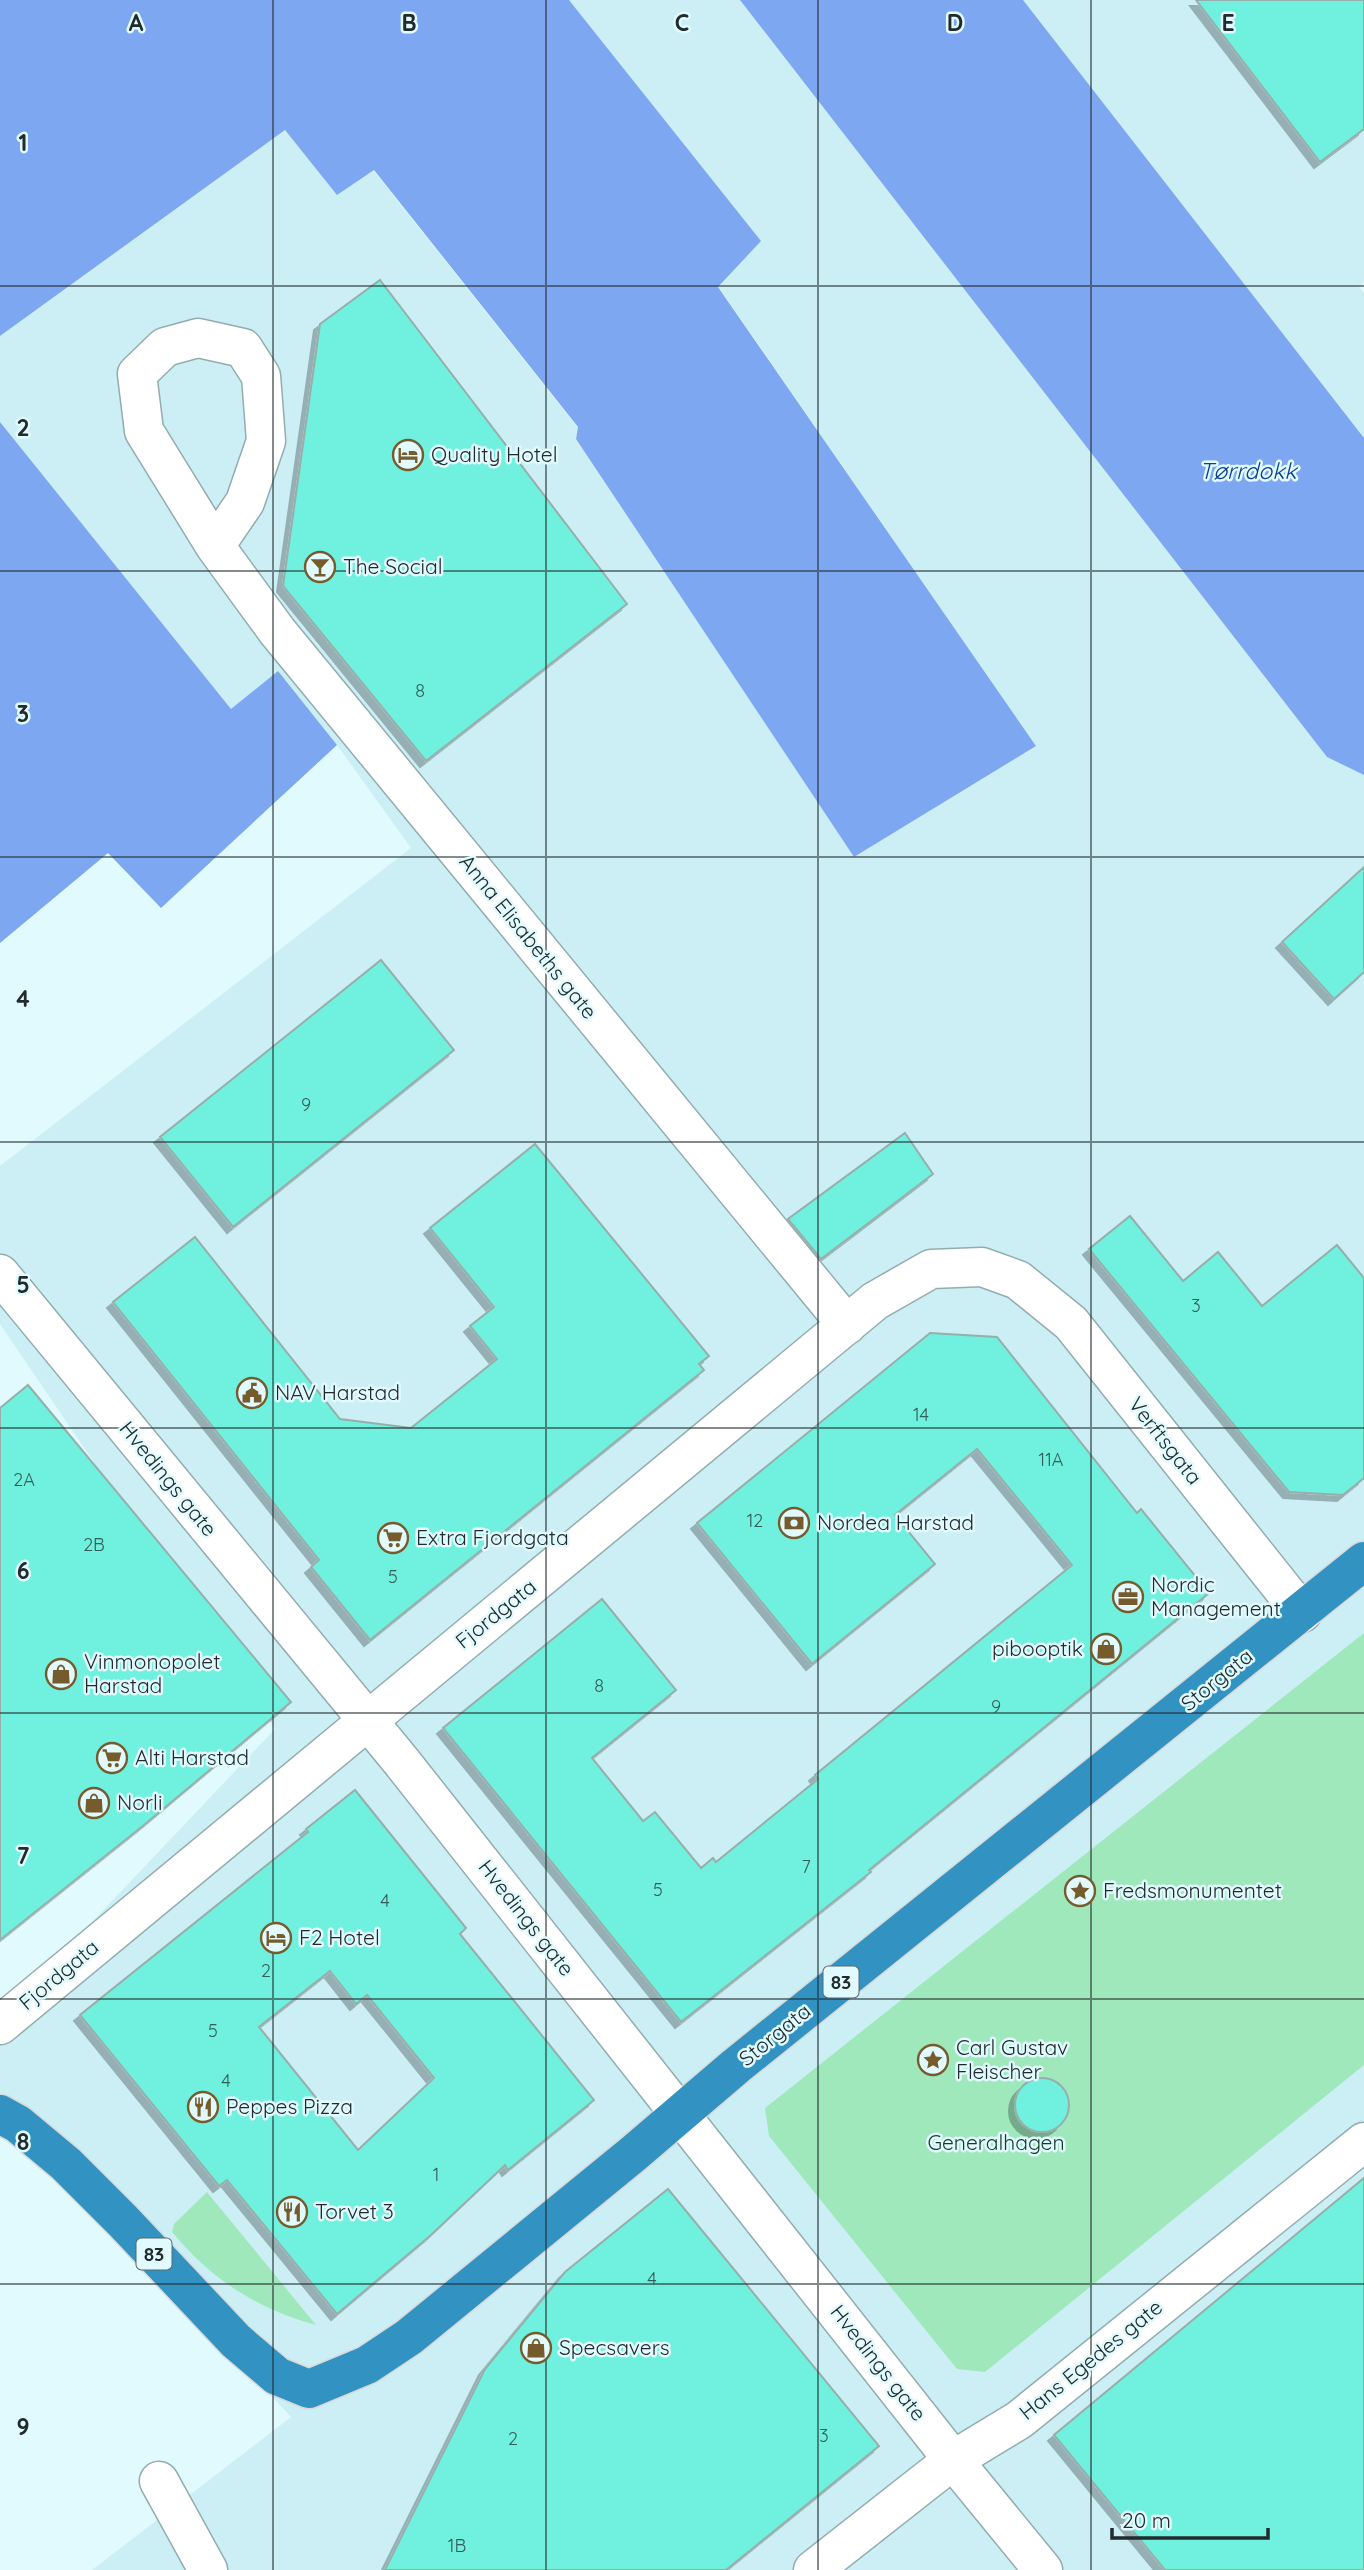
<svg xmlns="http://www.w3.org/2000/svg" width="1364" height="2570" font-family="Quicksand,sans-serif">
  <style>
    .built { fill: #cceff5 }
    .green { fill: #9fe8bc }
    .water { fill: #7da8f1 }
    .building { fill: #70f0de; stroke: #97afab; stroke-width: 2; fill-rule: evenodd; filter: url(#shadow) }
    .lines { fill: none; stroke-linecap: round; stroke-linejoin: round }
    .minor-casing { stroke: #93acb0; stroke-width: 41 }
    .highway-casing { stroke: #d7d9d9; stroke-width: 41 }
    .minor { stroke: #fff; stroke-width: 38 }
    .highway { stroke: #3293c3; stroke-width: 38 }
    .grid { fill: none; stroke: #212a2c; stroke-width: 2; stroke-opacity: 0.55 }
    .labels { text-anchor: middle; stroke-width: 5; stroke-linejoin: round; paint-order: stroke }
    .number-label { font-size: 18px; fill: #355c58 }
    .shield { fill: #e0fafe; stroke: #5a686b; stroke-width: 2 }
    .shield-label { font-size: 19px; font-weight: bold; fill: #212a2c }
    .poi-label { font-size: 21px; fill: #212a2c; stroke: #e0fafe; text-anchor: start }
    .street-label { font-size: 21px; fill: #212a2c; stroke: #e0fafe }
    .park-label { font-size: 21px; fill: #143c27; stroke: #e0fafe }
    .water-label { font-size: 23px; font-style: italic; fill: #0e3f92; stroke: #e0fafe }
    .grid-label { font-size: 23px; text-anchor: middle; font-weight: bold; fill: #212a2c; stroke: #e0fafe; stroke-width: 5; stroke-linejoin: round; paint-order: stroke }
  </style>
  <defs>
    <filter id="shadow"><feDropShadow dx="-6" dy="6" stdDeviation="0" flood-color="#0004"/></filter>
  </defs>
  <rect width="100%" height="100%" fill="#e0fafe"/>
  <path class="built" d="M 569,0 L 1364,0 L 1364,282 L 1359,287 L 1364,293 L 1364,2570 L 92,2570 L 291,2417 L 0,2105 L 0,2019 L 275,1729 L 0,1324 L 0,1166 L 411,848 L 337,745 L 278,671 L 231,710 L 0,422 L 0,336 L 285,130 L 337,194 L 373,170 L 578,428 L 576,439 L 854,857 L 1036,746 L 718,286 L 760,240 Z"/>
  <path class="green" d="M 1364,1633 L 1364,2065 L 985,2372 L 957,2369 L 769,2136 L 765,2108 Z
    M 207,2192 L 316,2325 C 256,2308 212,2280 172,2232 L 174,2224 Z"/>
  <path class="water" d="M 0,0 L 569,0 L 761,241 L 718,287 L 1036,746 L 854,857 L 576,439 L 578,427 L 374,170 L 337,195 L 285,130 L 0,336 Z
    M 740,0 L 1023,0 L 1364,438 L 1364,775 L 1327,757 Z
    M 0,422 L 231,709 L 278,671 L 337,745 L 161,908 L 108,853 L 0,943 Z"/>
  <path class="building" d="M 1196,0 L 1364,0 L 1364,129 L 1320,162 Z
    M 380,280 L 627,604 L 426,761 L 283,586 L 320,324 Z
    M 1364,867 L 1364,972 L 1334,999 L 1282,942 Z
    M 381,960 L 454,1050 L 233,1227 L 160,1137 Z
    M 905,1133 L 933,1174 L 821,1259 L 788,1219 Z
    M 535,1144 L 709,1356 L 699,1364 L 704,1370 L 370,1640 L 311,1567 L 319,1560 L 113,1302 L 195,1237 L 340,1419 L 411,1428 L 497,1359 L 470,1326 L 494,1307 L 430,1228 Z
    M 1130,1216 L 1183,1281 L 1218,1252 L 1262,1306 L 1337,1245 L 1364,1278 L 1364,1478 L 1343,1495 L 1289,1492 L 1089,1249 Z
    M 930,1333 L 997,1337 L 1137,1513 L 1141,1509 L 1209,1593 L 869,1870 L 871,1872 L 681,2022 L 443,1728 L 602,1599 L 676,1690 L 592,1758 L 643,1821 L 655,1812 L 701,1868 L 713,1858 L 716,1862 L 818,1779 L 815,1775 L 1072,1565 L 977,1449 L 895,1515 L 935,1564 L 812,1664 L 697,1523 Z
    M 28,1385 L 291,1702 L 144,1825 L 0,1940 L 0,1408 Z
    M 355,1790 L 466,1928 L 460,1934 L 594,2100 L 508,2170 L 505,2165 L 431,2235 L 337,2314 L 227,2180 L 219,2186 L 80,2015 L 308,1832 L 306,1829 ZM 330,1971 L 356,2004 L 367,1995 L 434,2078 L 358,2150 L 259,2027 Z
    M1015 2105a27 27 0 1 1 54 0a27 27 0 1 1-54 0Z
    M 1364,2178 L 1364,2570 L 1165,2570 L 1054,2435 Z
    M 668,2189 L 879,2446 L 726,2570 L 385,2570 L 485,2369 L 565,2272 Z"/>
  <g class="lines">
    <g class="minor-casing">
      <path id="minor" d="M 215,546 L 245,502 L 266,441 L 261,376 L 243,348 L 198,338 L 165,347 L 137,374 L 144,431 L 215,546 L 277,631 L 847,1325
        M 0,1274 L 401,1761 L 953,2460 L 1043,2570
        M 0,2025 L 875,1301 L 931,1269 L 982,1267 L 1018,1280 L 1071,1323 L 1302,1613
        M 159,2481 L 208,2570
        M 813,2570 L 953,2460 L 1019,2420 L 1364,2142"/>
    </g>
    <g class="highway-casing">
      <path id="highway" d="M 0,2114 L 18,2124 L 66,2164 L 123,2221 L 236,2341 L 277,2376 L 309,2389 L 367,2365 L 409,2337 L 633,2154 L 736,2066 L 1364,1561"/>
    </g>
    <use href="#minor" class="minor"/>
    <use href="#highway" class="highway"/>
  </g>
  <path class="grid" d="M 273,0 L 273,2570M 546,0 L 546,2570M 818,0 L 818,2570M 1091,0 L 1091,2570M 0,286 L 1364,286M 0,571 L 1364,571M 0,857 L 1364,857M 0,1142 L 1364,1142M 0,1428 L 1364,1428M 0,1713 L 1364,1713M 0,1999 L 1364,1999M 0,2284 L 1364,2284"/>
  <defs>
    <g id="hotel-ring" transform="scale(1.575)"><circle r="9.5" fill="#e0fafe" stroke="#765b2d" stroke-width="1.5"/><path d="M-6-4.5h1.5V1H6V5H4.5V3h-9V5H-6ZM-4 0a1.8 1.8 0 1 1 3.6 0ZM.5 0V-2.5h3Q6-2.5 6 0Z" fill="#765b2d"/></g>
    <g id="bar-ring" transform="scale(1.575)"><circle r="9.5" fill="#e0fafe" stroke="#765b2d" stroke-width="1.5"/><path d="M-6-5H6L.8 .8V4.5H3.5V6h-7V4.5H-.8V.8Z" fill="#765b2d"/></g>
    <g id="civic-ring" transform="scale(1.575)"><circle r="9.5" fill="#e0fafe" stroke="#765b2d" stroke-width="1.5"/><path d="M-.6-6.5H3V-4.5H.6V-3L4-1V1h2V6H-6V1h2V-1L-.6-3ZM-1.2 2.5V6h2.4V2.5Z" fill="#765b2d"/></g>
    <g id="bank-ring" transform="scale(1.575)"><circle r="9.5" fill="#e0fafe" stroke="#765b2d" stroke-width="1.5"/><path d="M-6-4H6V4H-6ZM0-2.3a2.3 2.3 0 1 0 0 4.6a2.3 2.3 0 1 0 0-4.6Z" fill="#765b2d"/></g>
    <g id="supermarket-ring" transform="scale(1.575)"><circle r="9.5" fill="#e0fafe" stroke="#765b2d" stroke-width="1.5"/><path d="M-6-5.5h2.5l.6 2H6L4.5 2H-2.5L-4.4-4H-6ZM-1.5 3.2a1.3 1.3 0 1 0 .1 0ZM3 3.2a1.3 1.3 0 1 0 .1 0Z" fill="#765b2d"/></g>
    <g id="office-ring" transform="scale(1.575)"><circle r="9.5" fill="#e0fafe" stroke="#765b2d" stroke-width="1.5"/><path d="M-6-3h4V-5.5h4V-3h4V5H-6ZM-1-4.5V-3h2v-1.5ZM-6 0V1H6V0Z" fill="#765b2d"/></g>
    <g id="shop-ring" transform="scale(1.575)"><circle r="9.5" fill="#e0fafe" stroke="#765b2d" stroke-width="1.5"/><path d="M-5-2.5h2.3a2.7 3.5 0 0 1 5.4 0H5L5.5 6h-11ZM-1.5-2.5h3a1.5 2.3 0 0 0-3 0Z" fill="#765b2d"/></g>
    <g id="sight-ring" transform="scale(1.575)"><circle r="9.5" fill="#e0fafe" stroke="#765b2d" stroke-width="1.5"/><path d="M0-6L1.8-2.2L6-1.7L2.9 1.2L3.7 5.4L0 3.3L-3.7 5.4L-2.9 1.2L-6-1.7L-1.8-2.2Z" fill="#765b2d"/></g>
    <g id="restaurant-ring" transform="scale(1.575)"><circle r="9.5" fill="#e0fafe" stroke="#765b2d" stroke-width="1.5"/><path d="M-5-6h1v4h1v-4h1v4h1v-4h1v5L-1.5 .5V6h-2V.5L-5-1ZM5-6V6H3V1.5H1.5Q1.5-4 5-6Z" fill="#765b2d"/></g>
  </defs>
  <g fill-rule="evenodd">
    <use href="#hotel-ring" x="408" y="455"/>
    <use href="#bar-ring" x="320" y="567"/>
    <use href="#civic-ring" x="252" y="1393"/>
    <use href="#bank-ring" x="794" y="1523"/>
    <use href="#supermarket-ring" x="393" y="1538"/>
    <use href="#office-ring" x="1128" y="1597"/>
    <use href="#shop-ring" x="1106" y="1649"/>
    <use href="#shop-ring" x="61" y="1674"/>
    <use href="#supermarket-ring" x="112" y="1758"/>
    <use href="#shop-ring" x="94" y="1803"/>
    <use href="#sight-ring" x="1080" y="1891"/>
    <use href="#hotel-ring" x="276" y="1938"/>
    <use href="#sight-ring" x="933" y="2060"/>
    <use href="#restaurant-ring" x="203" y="2107"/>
    <use href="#restaurant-ring" x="292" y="2212"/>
    <use href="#shop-ring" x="536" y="2348"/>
  </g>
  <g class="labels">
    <g class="number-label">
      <text x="420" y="697">8</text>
      <text x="306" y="1111">9</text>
      <text x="1196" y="1312">3</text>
      <text x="921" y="1421">14</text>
      <text x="1051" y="1466">11A</text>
      <text x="24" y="1486">2A</text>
      <text x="755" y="1527">12</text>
      <text x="94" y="1551">2B</text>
      <text x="393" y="1583">5</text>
      <text x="599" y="1692">8</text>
      <text x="996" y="1713">9</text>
      <text x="806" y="1873">7</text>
      <text x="658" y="1896">5</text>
      <text x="385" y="1907">4</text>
      <text x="266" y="1977">2</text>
      <text x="213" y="2037">5</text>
      <text x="226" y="2087">4</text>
      <text x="436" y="2181">1</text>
      <text x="652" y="2285">4</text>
      <text x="824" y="2442">3</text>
      <text x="513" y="2445">2</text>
      <text x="457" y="2552">1B</text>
    </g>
    <g class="shield">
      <rect x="823.5" y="1966.5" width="35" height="31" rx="5"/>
      <rect x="136.5" y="2238.5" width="35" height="31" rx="5"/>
    </g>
    <g class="shield-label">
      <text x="841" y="1989">83</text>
      <text x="154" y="2261">83</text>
    </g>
    <g class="poi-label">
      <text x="431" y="462">Quality Hotel</text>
      <text x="343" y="574">The Social</text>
      <text x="275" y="1400">NAV Harstad</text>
      <text x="817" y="1530">Nordea Harstad</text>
      <text x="416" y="1545">Extra Fjordgata</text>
      <text x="1151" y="1592">Nordic<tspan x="1151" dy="24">Management</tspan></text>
      <text x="1083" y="1656" text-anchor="end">pibooptik</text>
      <text x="84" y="1669">Vinmonopolet<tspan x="84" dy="24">Harstad</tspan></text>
      <text x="135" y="1765">Alti Harstad</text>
      <text x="117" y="1810">Norli</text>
      <text x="1103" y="1898">Fredsmonumentet</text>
      <text x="299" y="1945">F2 Hotel</text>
      <text x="956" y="2055">Carl Gustav<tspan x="956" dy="24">Fleischer</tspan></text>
      <text x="226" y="2114">Peppes Pizza</text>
      <text x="315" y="2219">Torvet 3</text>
      <text x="559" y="2355">Specsavers</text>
    </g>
    <g class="street-label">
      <text transform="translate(528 937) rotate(51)" y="7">Anna Elisabeths gate</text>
      <text transform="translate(1165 1441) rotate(52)" y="7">Verftsgata</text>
      <text transform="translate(168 1479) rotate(51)" y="7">Hvedings gate</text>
      <text transform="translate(496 1614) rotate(-39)" y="7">Fjordgata</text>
      <text transform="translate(1217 1680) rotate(-39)" y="7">Storgata</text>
      <text transform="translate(526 1918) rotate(52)" y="7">Hvedings gate</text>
      <text transform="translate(59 1975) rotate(-40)" y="7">Fjordgata</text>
      <text transform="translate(775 2035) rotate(-39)" y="7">Storgata</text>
      <text transform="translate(1091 2360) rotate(-39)" y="7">Hans Egedes gate</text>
      <text transform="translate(878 2363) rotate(52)" y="7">Hvedings gate</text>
    </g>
    <g class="park-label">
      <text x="996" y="2150">Generalhagen</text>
    </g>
    <g class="water-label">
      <text x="1248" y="479">Tørrdokk</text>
    </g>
  </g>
  <g class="grid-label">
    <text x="136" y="31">A</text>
    <text x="409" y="31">B</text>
    <text x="682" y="31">C</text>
    <text x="955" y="31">D</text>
    <text x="1228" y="31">E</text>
    <text x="23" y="151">1</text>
    <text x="23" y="436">2</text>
    <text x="23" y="722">3</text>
    <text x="23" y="1007">4</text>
    <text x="23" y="1293">5</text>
    <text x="23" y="1579">6</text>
    <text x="23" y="1864">7</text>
    <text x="23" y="2150">8</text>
    <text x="23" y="2435">9</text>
  </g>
  <path d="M1112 2528v10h156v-10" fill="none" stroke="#212a2c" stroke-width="3.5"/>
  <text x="1122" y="2528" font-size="21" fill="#212a2c" stroke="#e0fafe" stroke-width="5" paint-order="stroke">20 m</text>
</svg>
